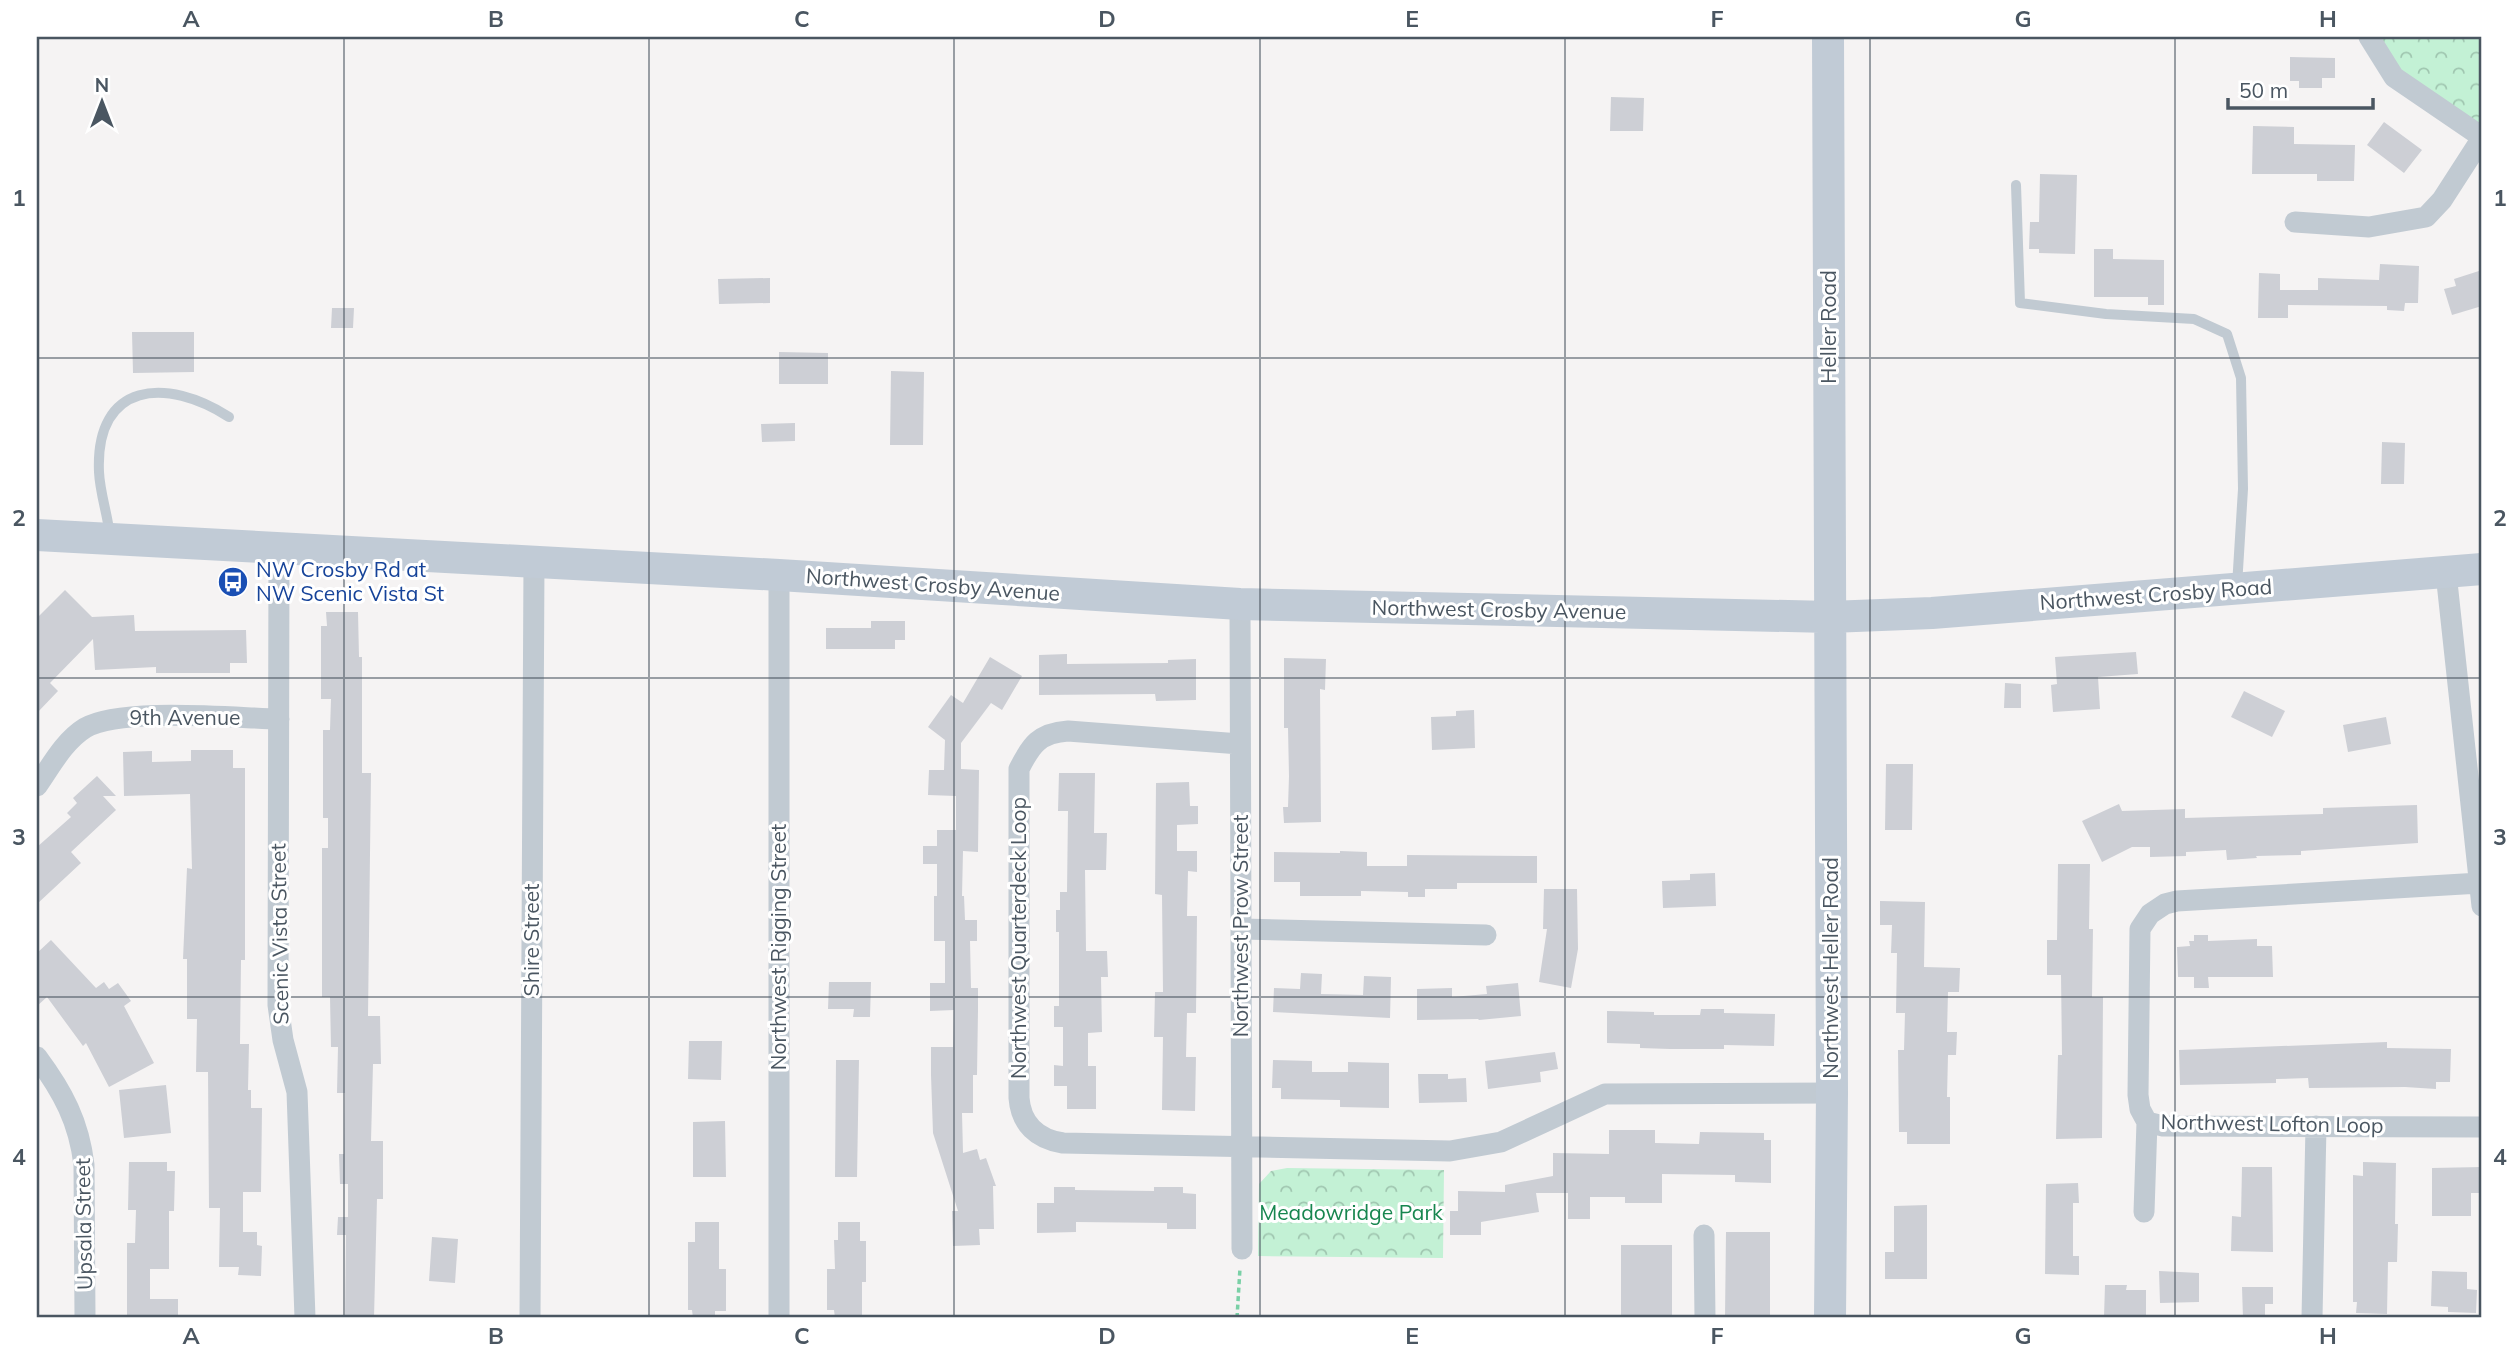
<svg xmlns="http://www.w3.org/2000/svg" width="2519" height="1355" font-family="Mulish,sans-serif">
  <style>
    .forest { fill: url(#forest-crowns) }
    .building { fill: #cdcfd5 }
    .lines { fill: none; stroke-linecap: round; stroke-linejoin: round }
    .path { stroke: #7ad0a6; stroke-width: 3.5; stroke-dasharray: 5 3.5; stroke-linecap: butt }
    .lane { stroke: #c1cad2; stroke-width: 10 }
    .street { stroke: #c1cad2; stroke-width: 21 }
    .secondary { stroke: #c1cbd6; stroke-width: 32 }
    .grid { fill: none; stroke: #4a5661; stroke-width: 2; stroke-opacity: 0.55 }
    .labels { text-anchor: middle; stroke-width: 6; stroke-linejoin: round; paint-order: stroke }
    .street-label { font-size: 21px; fill: #4a5661; stroke: #fff }
    .transit-label { font-size: 21px; fill: #164399; stroke: #fff; text-anchor: start }
    .park-label { font-size: 21px; fill: #17864f; stroke: #fff }
    .neatline { fill: none; stroke: #4a5661; stroke-width: 2.5 }
    .grid-label { font-size: 23px; text-anchor: middle; font-weight: bold; fill: #4a5661 }
  </style>
  <defs>
    <pattern id="forest-crowns" width="20" height="18" patternUnits="userSpaceOnUse" patternTransform="scale(1.75)"><rect width="20" height="18" fill="#c3f1d5"/><path d="M2 6a3 3 0 1 1 6 0M12 15a3 3 0 1 1 6 0" fill="none" stroke="#a0c6b0"/></pattern>
  </defs>
  <rect width="100%" height="100%" fill="#f5f3f3"/>
  <path class="forest" d="M 2369,37 L 2482,37 L 2482,137 L 2394,77 Z
    M 1287,1168 L 1444,1170 L 1443,1258 L 1258,1256 L 1259,1184 L 1271,1171 Z"/>
  <path class="building" d="M 2290,57 L 2335,58 L 2335,78 L 2322,78 L 2322,88 L 2299,88 L 2299,81 L 2290,81 Z
    M 1611,97 L 1644,98 L 1643,131 L 1610,131 Z
    M 2384,122 L 2422,150 L 2404,173 L 2367,145 Z
    M 2253,126 L 2294,127 L 2294,144 L 2355,145 L 2354,181 L 2317,181 L 2317,174 L 2252,174 Z
    M 2040,174 L 2077,175 L 2075,254 L 2039,253 L 2039,249 L 2029,249 L 2030,222 L 2039,222 Z
    M 2094,249 L 2113,249 L 2113,259 L 2164,260 L 2164,305 L 2148,305 L 2148,297 L 2094,297 Z
    M 2380,264 L 2419,266 L 2418,303 L 2405,303 L 2404,311 L 2387,310 L 2387,306 L 2288,305 L 2288,318 L 2258,318 L 2259,273 L 2280,274 L 2280,290 L 2318,290 L 2318,278 L 2379,280 Z
    M 2482,270 L 2482,306 L 2452,315 L 2444,289 L 2456,286 L 2454,279 Z
    M 770,278 L 770,303 L 719,304 L 718,279 Z
    M 332,308 L 354,308 L 353,328 L 331,328 Z
    M 132,332 L 194,332 L 194,372 L 133,373 Z
    M 779,352 L 828,353 L 828,384 L 779,384 Z
    M 891,371 L 924,372 L 923,445 L 890,445 Z
    M 795,423 L 795,441 L 762,442 L 761,424 Z
    M 2382,442 L 2405,443 L 2404,484 L 2381,484 Z
    M 65,590 L 92,617 L 134,615 L 135,631 L 246,630 L 247,663 L 230,663 L 230,673 L 156,673 L 156,667 L 95,670 L 93,639 L 50,683 L 58,691 L 37,713 L 37,618 Z
    M 326,612 L 358,612 L 359,657 L 362,657 L 362,773 L 371,773 L 368,1016 L 380,1016 L 381,1064 L 373,1064 L 371,1141 L 383,1141 L 383,1199 L 377,1199 L 374,1318 L 345,1318 L 346,1235 L 337,1235 L 338,1217 L 348,1217 L 348,1184 L 340,1184 L 339,1154 L 344,1154 L 345,1093 L 337,1093 L 338,1047 L 331,1047 L 330,997 L 322,997 L 322,848 L 328,848 L 328,818 L 323,818 L 323,730 L 330,730 L 331,699 L 321,699 L 321,626 L 327,626 Z
    M 871,621 L 905,621 L 905,640 L 895,640 L 895,649 L 826,649 L 826,628 L 871,628 Z
    M 2136,652 L 2138,674 L 2098,677 L 2100,709 L 2053,712 L 2051,685 L 2057,684 L 2055,657 Z
    M 1067,654 L 1067,664 L 1168,663 L 1168,660 L 1196,659 L 1196,700 L 1156,701 L 1155,694 L 1039,695 L 1039,655 Z
    M 990,657 L 1022,676 L 1002,710 L 991,703 L 961,743 L 961,769 L 979,770 L 978,852 L 963,851 L 962,896 L 964,896 L 965,920 L 977,920 L 977,941 L 970,941 L 971,988 L 978,988 L 978,1010 L 977,1075 L 973,1075 L 973,1113 L 962,1113 L 963,1153 L 977,1149 L 980,1160 L 986,1158 L 996,1186 L 993,1186 L 994,1229 L 979,1229 L 980,1245 L 953,1246 L 952,1211 L 958,1211 L 933,1133 L 931,1075 L 931,1047 L 953,1047 L 954,1010 L 930,1011 L 930,983 L 945,983 L 945,941 L 934,941 L 934,896 L 937,896 L 937,864 L 923,864 L 923,846 L 937,846 L 937,830 L 956,830 L 956,796 L 928,795 L 929,770 L 944,770 L 945,740 L 928,727 L 951,695 L 963,703 Z
    M 1284,658 L 1326,659 L 1325,690 L 1320,689 L 1321,822 L 1284,823 L 1283,807 L 1288,807 L 1289,776 L 1288,728 L 1284,728 Z
    M 2005,683 L 2021,684 L 2021,708 L 2004,708 Z
    M 2244,691 L 2285,711 L 2272,737 L 2231,717 Z
    M 1474,710 L 1475,748 L 1432,750 L 1431,717 L 1456,716 L 1456,711 Z
    M 2386,717 L 2391,744 L 2348,752 L 2343,725 Z
    M 191,750 L 233,750 L 233,768 L 245,768 L 245,960 L 241,960 L 240,1044 L 249,1044 L 248,1090 L 251,1090 L 251,1108 L 262,1108 L 261,1192 L 243,1192 L 243,1232 L 257,1232 L 257,1245 L 262,1246 L 261,1276 L 238,1275 L 239,1267 L 219,1267 L 220,1208 L 209,1208 L 208,1072 L 196,1072 L 197,1019 L 187,1019 L 187,959 L 183,959 L 187,868 L 192,869 L 190,794 L 124,796 L 123,752 L 152,751 L 152,762 L 191,761 Z
    M 1886,764 L 1913,764 L 1912,830 L 1885,830 Z
    M 1059,773 L 1095,773 L 1094,833 L 1107,833 L 1106,870 L 1085,870 L 1086,951 L 1107,951 L 1108,977 L 1101,977 L 1102,1032 L 1088,1033 L 1088,1066 L 1096,1066 L 1096,1109 L 1067,1109 L 1067,1086 L 1054,1086 L 1054,1065 L 1063,1066 L 1063,1027 L 1054,1027 L 1054,1006 L 1059,1006 L 1059,932 L 1056,932 L 1056,910 L 1060,910 L 1060,892 L 1067,892 L 1068,811 L 1058,811 Z
    M 97,776 L 116,796 L 103,796 L 116,810 L 71,852 L 81,863 L 37,904 L 37,847 L 71,817 L 67,813 L 77,803 L 73,798 Z
    M 1189,782 L 1190,806 L 1198,806 L 1198,824 L 1177,825 L 1177,851 L 1197,851 L 1197,872 L 1188,871 L 1187,916 L 1197,916 L 1196,1013 L 1187,1013 L 1186,1057 L 1196,1057 L 1195,1111 L 1162,1110 L 1163,1037 L 1154,1037 L 1155,992 L 1163,992 L 1162,895 L 1155,894 L 1156,783 Z
    M 2119,804 L 2122,811 L 2185,809 L 2185,818 L 2323,814 L 2323,808 L 2417,805 L 2418,843 L 2301,851 L 2301,855 L 2256,856 L 2257,858 L 2227,860 L 2226,850 L 2186,852 L 2186,856 L 2150,857 L 2150,847 L 2132,847 L 2102,862 L 2082,821 Z
    M 1340,851 L 1367,852 L 1367,866 L 1407,866 L 1407,855 L 1537,856 L 1537,883 L 1457,883 L 1457,889 L 1425,889 L 1425,897 L 1408,897 L 1408,892 L 1361,891 L 1361,896 L 1300,896 L 1300,882 L 1274,882 L 1274,852 L 1340,853 Z
    M 2058,864 L 2090,864 L 2089,929 L 2093,929 L 2092,997 L 2103,997 L 2102,1138 L 2056,1139 L 2058,1055 L 2062,1055 L 2061,975 L 2047,975 L 2047,940 L 2057,940 Z
    M 1715,873 L 1716,906 L 1663,908 L 1662,881 L 1690,880 L 1690,874 Z
    M 1544,889 L 1577,889 L 1578,949 L 1571,988 L 1539,982 L 1547,929 L 1543,929 Z
    M 1880,901 L 1925,902 L 1924,967 L 1960,968 L 1959,992 L 1948,992 L 1947,1032 L 1957,1032 L 1956,1055 L 1948,1055 L 1947,1097 L 1950,1097 L 1950,1144 L 1907,1144 L 1907,1132 L 1899,1132 L 1898,1050 L 1904,1050 L 1905,1013 L 1896,1013 L 1897,953 L 1891,953 L 1892,925 L 1880,925 Z
    M 2194,935 L 2208,935 L 2208,941 L 2257,939 L 2257,946 L 2272,946 L 2273,977 L 2208,977 L 2209,988 L 2194,988 L 2194,977 L 2178,977 L 2177,947 L 2190,946 L 2189,941 L 2194,941 Z
    M 51,940 L 96,988 L 104,982 L 109,989 L 118,983 L 131,1001 L 124,1006 L 154,1063 L 109,1087 L 86,1043 L 83,1046 L 47,997 L 37,1006 L 37,953 Z
    M 1301,973 L 1322,974 L 1321,994 L 1363,995 L 1364,976 L 1391,977 L 1390,1018 L 1273,1012 L 1274,988 L 1300,989 Z
    M 829,982 L 871,982 L 870,1017 L 853,1017 L 854,1009 L 828,1009 Z
    M 1518,983 L 1521,1016 L 1479,1020 L 1478,1019 L 1417,1020 L 1417,989 L 1452,988 L 1452,997 L 1487,994 L 1486,986 Z
    M 1701,1009 L 1724,1009 L 1724,1013 L 1775,1014 L 1774,1046 L 1724,1045 L 1724,1049 L 1670,1049 L 1640,1048 L 1640,1044 L 1607,1043 L 1607,1011 L 1654,1012 L 1654,1015 L 1700,1015 Z
    M 689,1041 L 722,1041 L 721,1080 L 688,1079 Z
    M 2387,1042 L 2387,1048 L 2451,1049 L 2450,1082 L 2436,1082 L 2436,1089 L 2405,1087 L 2309,1088 L 2308,1078 L 2276,1079 L 2276,1083 L 2180,1085 L 2179,1050 Z
    M 1555,1052 L 1558,1069 L 1540,1072 L 1541,1082 L 1488,1089 L 1485,1061 Z
    M 836,1060 L 859,1060 L 857,1177 L 835,1177 Z
    M 1273,1060 L 1312,1061 L 1312,1072 L 1348,1072 L 1348,1062 L 1389,1063 L 1389,1108 L 1340,1107 L 1340,1100 L 1281,1099 L 1281,1088 L 1272,1088 Z
    M 1418,1074 L 1448,1074 L 1448,1079 L 1466,1078 L 1467,1102 L 1419,1103 Z
    M 166,1085 L 171,1133 L 124,1138 L 119,1090 Z
    M 725,1121 L 726,1177 L 693,1177 L 693,1122 Z
    M 1609,1130 L 1655,1130 L 1655,1143 L 1699,1144 L 1700,1132 L 1764,1133 L 1764,1140 L 1771,1140 L 1771,1183 L 1735,1182 L 1735,1175 L 1662,1174 L 1662,1203 L 1625,1203 L 1625,1197 L 1590,1197 L 1590,1219 L 1568,1219 L 1568,1193 L 1536,1193 L 1539,1212 L 1481,1222 L 1481,1235 L 1450,1235 L 1450,1211 L 1458,1211 L 1458,1191 L 1505,1192 L 1505,1185 L 1553,1176 L 1553,1153 L 1609,1154 Z
    M 129,1162 L 167,1162 L 167,1171 L 175,1171 L 174,1211 L 169,1211 L 169,1269 L 150,1269 L 150,1299 L 178,1299 L 178,1318 L 127,1318 L 127,1243 L 135,1243 L 136,1210 L 128,1210 Z
    M 2363,1162 L 2396,1163 L 2395,1224 L 2398,1224 L 2397,1262 L 2388,1262 L 2387,1314 L 2356,1313 L 2357,1302 L 2353,1302 L 2353,1175 L 2363,1176 Z
    M 2242,1167 L 2272,1167 L 2273,1252 L 2231,1251 L 2232,1216 L 2241,1217 Z
    M 2482,1167 L 2482,1193 L 2471,1193 L 2471,1216 L 2432,1216 L 2432,1168 Z
    M 2078,1183 L 2079,1203 L 2073,1203 L 2073,1256 L 2079,1256 L 2079,1275 L 2045,1274 L 2046,1184 Z
    M 1054,1187 L 1075,1187 L 1075,1190 L 1154,1191 L 1154,1187 L 1183,1187 L 1183,1193 L 1196,1194 L 1196,1229 L 1167,1229 L 1167,1223 L 1076,1222 L 1076,1232 L 1037,1233 L 1037,1203 L 1054,1203 Z
    M 1927,1205 L 1927,1279 L 1885,1279 L 1885,1252 L 1894,1252 L 1894,1206 Z
    M 695,1222 L 719,1222 L 719,1269 L 726,1269 L 726,1311 L 715,1311 L 715,1318 L 693,1318 L 692,1310 L 688,1310 L 688,1242 L 695,1242 Z
    M 838,1222 L 860,1222 L 860,1241 L 866,1241 L 866,1282 L 862,1282 L 862,1318 L 835,1318 L 834,1310 L 827,1310 L 827,1269 L 835,1269 L 834,1240 L 838,1240 Z
    M 1726,1232 L 1770,1232 L 1770,1318 L 1725,1318 Z
    M 432,1237 L 458,1239 L 455,1283 L 429,1281 Z
    M 1621,1245 L 1672,1245 L 1672,1318 L 1621,1318 Z
    M 2159,1271 L 2199,1273 L 2199,1302 L 2160,1303 Z
    M 2432,1271 L 2467,1272 L 2467,1289 L 2477,1290 L 2476,1313 L 2448,1312 L 2448,1307 L 2431,1306 Z
    M 2105,1285 L 2127,1285 L 2126,1290 L 2146,1290 L 2146,1318 L 2104,1317 Z
    M 2242,1287 L 2273,1287 L 2273,1304 L 2265,1304 L 2265,1318 L 2243,1318 Z"/>
  <g class="lines">
    <path class="path" d="M 1237,1318 L 1240,1268"/>
    <path class="lane" d="M 2016,185 L 2020,303 L 2106,314 L 2194,319 L 2227,334 L 2241,378 L 2243,489 L 2237,586
      M 110,537 C 108,515 100,494 99,472 C 95,381 167,377 229,417"/>
    <path class="street" d="M 2369,37 L 2394,77 L 2482,137
      M 2295,222 L 2369,227 L 2426,217 L 2442,200 L 2482,138
      M 279,548 L 278,1005 L 283,1040 L 297,1092 L 305,1318
      M 2446,573 L 2482,906
      M 1240,604 L 1242,1249
      M 1240,744 L 1068,731 C 1039,733 1031,745 1019,769 L 1019,1098 C 1021,1124 1037,1139 1063,1143 L 1450,1151 L 1501,1142 L 1605,1094 L 1832,1093
      M 37,786 C 51,766 64,741 85,728 C 120,707 234,718 279,719
      M 2480,883 L 2177,901 L 2165,904 L 2150,914 L 2140,929 L 2138,1095 L 2140,1109 L 2147,1122 L 2163,1126 L 2482,1127
      M 1242,929 L 1486,935
      M 37,1057 C 63,1092 79,1122 84,1165 L 85,1318
      M 2144,1212 L 2147,1122
      M 1704,1235 L 1705,1318
      M 530,1318 L 534,562
      M 779,1318 L 779,575
      M 2312,1318 L 2316,1126"/>
    <path class="secondary" d="M 1828,37 L 1832,1093 L 1830,1318
      M 37,535 L 779,575 L 1240,604 L 1830,617 L 1932,613 L 2482,569"/>
  </g>
  <path class="grid" d="M 344,37 L 344,1318M 649,37 L 649,1318M 954,37 L 954,1318M 1260,37 L 1260,1318M 1565,37 L 1565,1318M 1870,37 L 1870,1318M 2175,37 L 2175,1318M 37,358 L 2482,358M 37,678 L 2482,678M 37,997 L 2482,997"/>
  <defs>
    <g id="bus-disc" transform="scale(1.575)"><circle r="9.5" fill="#1a4fb4" stroke="#fff"/><path d="M-5-6H5V4H4V6H2V4H-2V6H-4V4H-5ZM-3.5-4V0h7V-4ZM-3.5 1.2v1.5H-2V1.2ZM2 1.2v1.5H3.5V1.2Z" fill="#fff"/></g>
  </defs>
  <g fill-rule="evenodd">
    <use href="#bus-disc" x="233" y="582"/>
  </g>
  <g class="labels">
    <g class="street-label">
      <text transform="translate(1829 327) rotate(-90)" y="7">Heller Road</text>
      <text transform="translate(933 585) rotate(4)" y="7">Northwest Crosby Avenue</text>
      <text transform="translate(2156 595) rotate(-4)" y="7">Northwest Crosby Road</text>
      <text transform="translate(1499 610) rotate(1)" y="7">Northwest Crosby Avenue</text>
      <text x="185" y="725">9th Avenue</text>
      <text transform="translate(1241 926) rotate(-90)" y="7">Northwest Prow Street</text>
      <text transform="translate(280 934) rotate(-91)" y="7">Scenic Vista Street</text>
      <text transform="translate(1019 938) rotate(-90)" y="7">Northwest Quarterdeck Loop</text>
      <text transform="translate(532 940) rotate(-90)" y="7">Shire Street</text>
      <text transform="translate(779 947) rotate(-90)" y="7">Northwest Rigging Street</text>
      <text transform="translate(1831 968) rotate(-90)" y="7">Northwest Heller Road</text>
      <text transform="translate(2272 1124) rotate(1)" y="7">Northwest Lofton Loop</text>
      <text transform="translate(84 1224) rotate(-91)" y="7">Upsala Street</text>
    </g>
    <g class="transit-label">
      <text x="256" y="577">NW Crosby Rd at<tspan x="256" dy="24">NW Scenic Vista St</tspan></text>
    </g>
    <g class="park-label">
      <text x="1351" y="1220">Meadowridge Park</text>
    </g>
  </g>
  <rect width="2519" height="1355" fill="none" stroke="#ffffff" stroke-width="77"/>
  <g transform="translate(102 102)" stroke="#ffffff" stroke-width="5" paint-order="stroke">
  <path d="M0-5L12 26L0 18L-12 26Z" fill="#4a5661"/>
  <text y="-10" font-size="19" font-weight="bold" text-anchor="middle" fill="#4a5661">N</text>
  </g>
  <path d="M2228 98v10h145v-10" fill="none" stroke="#4a5661" stroke-width="3.5"/>
  <text x="2239" y="98" font-size="21" fill="#4a5661" stroke="#ffffff" stroke-width="5" paint-order="stroke">50 m</text>
  <rect x="38" y="38" width="2442" height="1278" class="neatline"/>
  <g class="grid-label">
    <text x="191" y="27">A</text>
    <text x="496" y="27">B</text>
    <text x="802" y="27">C</text>
    <text x="1107" y="27">D</text>
    <text x="1412" y="27">E</text>
    <text x="1717" y="27">F</text>
    <text x="2023" y="27">G</text>
    <text x="2328" y="27">H</text>
    <text x="19" y="206">1</text>
    <text x="2500" y="206">1</text>
    <text x="19" y="526">2</text>
    <text x="2500" y="526">2</text>
    <text x="19" y="845">3</text>
    <text x="2500" y="845">3</text>
    <text x="19" y="1165">4</text>
    <text x="2500" y="1165">4</text>
    <text x="191" y="1344">A</text>
    <text x="496" y="1344">B</text>
    <text x="802" y="1344">C</text>
    <text x="1107" y="1344">D</text>
    <text x="1412" y="1344">E</text>
    <text x="1717" y="1344">F</text>
    <text x="2023" y="1344">G</text>
    <text x="2328" y="1344">H</text>
  </g>
</svg>
